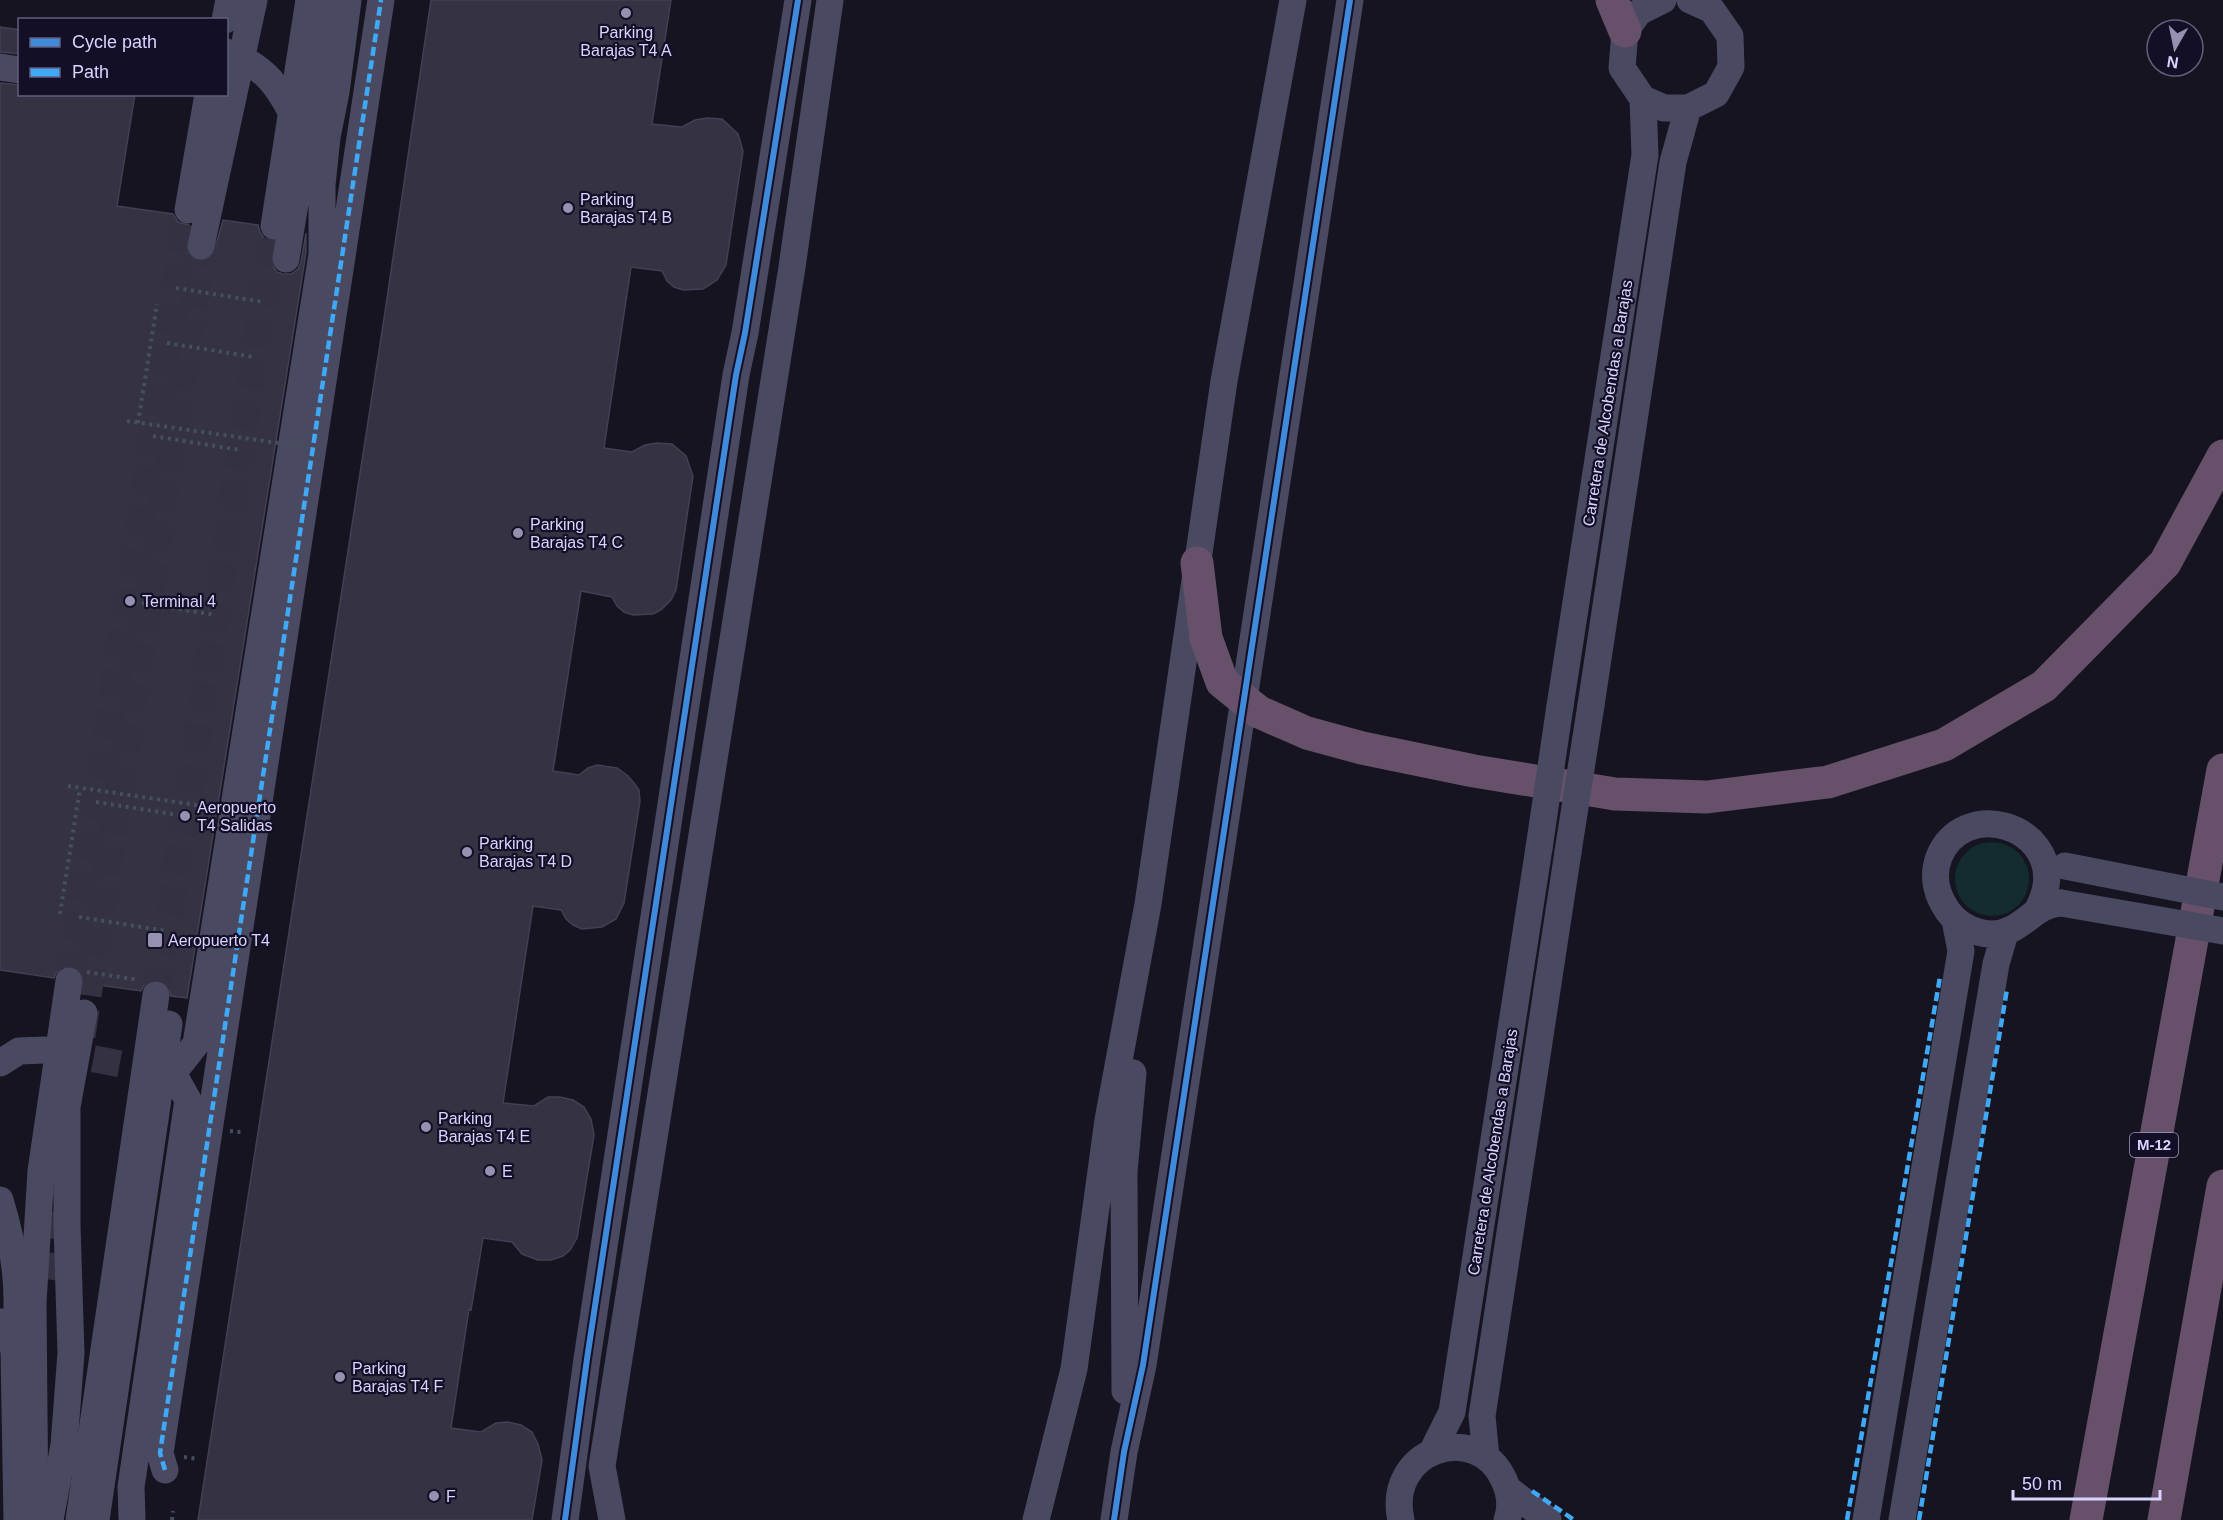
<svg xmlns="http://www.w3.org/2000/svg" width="2223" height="1520" font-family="Helvetica,sans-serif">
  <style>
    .green { fill: #132c2d }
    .building { fill: #343243; stroke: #433f54; stroke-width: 1.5 }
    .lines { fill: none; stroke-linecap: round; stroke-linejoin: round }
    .minor-tunnel { stroke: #333142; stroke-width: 27; stroke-dasharray: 27 14; stroke-linecap: butt }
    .path { stroke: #44505f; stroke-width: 4; stroke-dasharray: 3 4.5; stroke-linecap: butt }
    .minor { stroke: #4a4962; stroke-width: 27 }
    .highway { stroke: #67516a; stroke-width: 33 }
    .path-bridge { stroke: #44505f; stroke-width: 4; stroke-dasharray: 3 4.5; stroke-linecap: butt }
    .minor-bridge { stroke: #4a4962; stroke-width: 27 }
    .highway-bridge { stroke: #67516a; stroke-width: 33 }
    .quiet { stroke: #3fa9f5; stroke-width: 4.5; stroke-dasharray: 9 4.5; stroke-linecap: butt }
    .cycleway-casing { stroke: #130f26; stroke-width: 10 }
    .cycleway { stroke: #408adc; stroke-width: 6 }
    .poi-dot { fill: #9591b1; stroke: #130f26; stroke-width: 2 }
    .labels { text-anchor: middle; stroke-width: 4.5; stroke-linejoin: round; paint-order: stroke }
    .shield { fill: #130f26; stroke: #9e99be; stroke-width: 1.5 }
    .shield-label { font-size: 15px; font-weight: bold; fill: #d9d4ff }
    .poi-label { font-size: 16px; fill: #d9d4ff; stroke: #130f26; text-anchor: start }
    .street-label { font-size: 16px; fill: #d9d4ff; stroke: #130f26 }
  </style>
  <rect width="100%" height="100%" fill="#161421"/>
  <path class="green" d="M1955 879a37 37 0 1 1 74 0a37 37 0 1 1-74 0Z"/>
  <path class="building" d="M 431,0 L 671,0 L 652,124 L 682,127 L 695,120 L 707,118 L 722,119 L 738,134 L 743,151 L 726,265 L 717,280 L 703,289 L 683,290 L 674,287 L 667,281 L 662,271 L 631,267 L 604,448 L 632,452 L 645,445 L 657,443 L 672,444 L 686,456 L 693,476 L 676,590 L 671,600 L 661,610 L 653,614 L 633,615 L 624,612 L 617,606 L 612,597 L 581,591 L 553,771 L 579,775 L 588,768 L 597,765 L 617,768 L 628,776 L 634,783 L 639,790 L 640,801 L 624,903 L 616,919 L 602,927 L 582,929 L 573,925 L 566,919 L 561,910 L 533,906 L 503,1103 L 534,1106 L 548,1097 L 560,1097 L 573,1100 L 584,1107 L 591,1119 L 594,1135 L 577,1238 L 570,1250 L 563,1256 L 551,1260 L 538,1260 L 522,1254 L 512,1242 L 483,1238 L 471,1310 L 469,1309 L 451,1428 L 481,1432 L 496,1423 L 508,1422 L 521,1425 L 532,1432 L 538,1444 L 542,1460 L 532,1520 L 198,1520 L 385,312 Z
    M 0,27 L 20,30 L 20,54 L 0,52 Z
    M 0,83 L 20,85 L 20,94 L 135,94 L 117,206 L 173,214 L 178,222 L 189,225 L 186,250 L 190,257 L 197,261 L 205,261 L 213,256 L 223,220 L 258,225 L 260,232 L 264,238 L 273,242 L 270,256 L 272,265 L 277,272 L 283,274 L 291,274 L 298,269 L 301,262 L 306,233 L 306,253 L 187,998 L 171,996 L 170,989 L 166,983 L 159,980 L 150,981 L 144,985 L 141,991 L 85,983 L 84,976 L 79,969 L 72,966 L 63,967 L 57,971 L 54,978 L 0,970 Z"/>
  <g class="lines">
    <path class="minor-tunnel" d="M 69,981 L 188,210
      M 156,995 L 182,837 L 274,226
      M 82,1036 L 206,223
      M 53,1051 L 169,1073
      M 45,1279 L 59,1187"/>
    <path class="path" d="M 138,423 L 157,304
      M 60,914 L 80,788
      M 230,1131 L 241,1132
      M 184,1457 L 198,1459
      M 172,1520 L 173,1511"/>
    <path class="minor" d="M 1663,0 L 1639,12 L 1625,31 L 1622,68 L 1643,99 L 1664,108 L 1688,108 L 1716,94 L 1731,67 L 1730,36 L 1712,10 L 1690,0
      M 225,20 L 229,0
      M 226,52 C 268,67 279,88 298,125
      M 0,67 L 20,70
      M 188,210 L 208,94
      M 201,246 L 254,0
      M 286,259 L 328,0
      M 1591,705 L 1673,162 L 1688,108
      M 1560,706 L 1645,155 L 1643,99
      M 2037,911 C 2041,903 2045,895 2046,886 C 2055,824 1963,798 1939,857 C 1933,873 1935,890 1944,905 C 1953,922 1972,934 1992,934 C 2023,933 2033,904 2061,903
      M 0,1063 L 19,1051 L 45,1050
      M 0,1200 C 16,1253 21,1293 14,1349
      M 0,1322 L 7,1331 L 14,1351 L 17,1520
      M 1125,1391 L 1124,1172 L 1133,1073
      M 1432,1452 L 1452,1412 L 1539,848
      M 1486,1457 L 1482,1416 L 1568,852
      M 165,1470 L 160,1453 L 381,0
      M 1508,1489 L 1548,1520
      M 132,1518 L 131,1487 L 188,1100 L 173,1073 L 196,1044 L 322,254 L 322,185 L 327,137 L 336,92 L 348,0
      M 50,1520 L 64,1445 L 71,1353 L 67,1226 L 67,1107 L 84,1013
      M 96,1520 L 169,1024
      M 565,1520 L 587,1359 L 736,375 L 745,333 L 798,0
      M 612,1520 L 602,1466 L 792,267 L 830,0
      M 1036,1520 L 1074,1369 L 1108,1120 L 1148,904 L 1224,381 L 1293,0
      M 1114,1520 L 1124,1452 L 1143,1365 L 1350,0
      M 1401,1520 C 1385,1450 1476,1419 1504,1480 C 1510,1493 1512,1506 1507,1520
      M 1866,1520 L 1961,951 L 1955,920
      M 1902,1520 L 1996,964 L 2005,933"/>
    <path class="highway" d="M 1612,0 L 1625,31
      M 1197,563 L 1206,638
      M 1259,712 L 1307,733 L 1362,748 L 1474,771 L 1615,794 L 1707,797 L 1828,782 L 1944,745 L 2044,686 L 2165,563 L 2223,456
      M 2086,1520 L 2223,770
      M 2164,1520 L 2223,1186"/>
    <path class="path-bridge" d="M 176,288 L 263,302
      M 167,343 L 254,357
      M 127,421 L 313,448
      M 153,436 L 240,450
      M 127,601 L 216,615
      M 68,786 L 257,814
      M 96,802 L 185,816
      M 79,917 L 167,931
      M 87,972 L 139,980"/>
    <path class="minor-bridge" d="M 274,226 L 309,0
      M 1539,848 L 1560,706
      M 1568,852 L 1591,705
      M 2065,866 L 2223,897
      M 2061,903 L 2223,931
      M 35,1520 L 33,1303 L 41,1171 L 69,981
      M 79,1520 L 156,995"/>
    <path class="highway-bridge" d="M 1206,638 L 1222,682 L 1259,712"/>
    <path class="quiet" d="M 165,1470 L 160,1453 L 381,0
      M 1532,1491 L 1574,1520
      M 1847,1520 L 1940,977
      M 1919,1520 L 2007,989"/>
    <g class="cycleway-casing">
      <path id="cycleway" d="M 565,1520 L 587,1359 L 736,375 L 745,333 L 798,0
        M 1114,1520 L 1124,1452 L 1143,1365 L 1350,0"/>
    </g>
    <use href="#cycleway" class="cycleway"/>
  </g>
  <g class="poi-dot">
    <circle cx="626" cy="13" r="6"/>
    <circle cx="568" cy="208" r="6"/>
    <circle cx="518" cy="533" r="6"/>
    <circle cx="130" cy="601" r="6"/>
    <circle cx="185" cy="816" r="6"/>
    <circle cx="467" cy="852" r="6"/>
    <rect x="147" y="932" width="16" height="16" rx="3"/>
    <circle cx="426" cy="1127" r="6"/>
    <circle cx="490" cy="1171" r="6"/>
    <circle cx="340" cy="1377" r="6"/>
    <circle cx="434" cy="1496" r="6"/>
  </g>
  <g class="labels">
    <rect class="shield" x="2130" y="1133" width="48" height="24" rx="4.5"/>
    <g class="shield-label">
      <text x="2154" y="1150">M-12</text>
    </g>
    <g class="poi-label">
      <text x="626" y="38" text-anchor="middle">Parking<tspan x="626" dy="18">Barajas T4 A</tspan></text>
      <text x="580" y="205">Parking<tspan x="580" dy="18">Barajas T4 B</tspan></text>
      <text x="530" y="530">Parking<tspan x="530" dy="18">Barajas T4 C</tspan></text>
      <text x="142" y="607">Terminal 4</text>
      <text x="197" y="813">Aeropuerto<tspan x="197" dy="18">T4 Salidas</tspan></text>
      <text x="479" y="849">Parking<tspan x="479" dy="18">Barajas T4 D</tspan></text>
      <text x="168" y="946">Aeropuerto T4</text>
      <text x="438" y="1124">Parking<tspan x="438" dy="18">Barajas T4 E</tspan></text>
      <text x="502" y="1177">E</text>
      <text x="352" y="1374">Parking<tspan x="352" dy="18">Barajas T4 F</tspan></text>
      <text x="446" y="1502">F</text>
    </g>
    <g class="street-label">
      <text transform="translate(1607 403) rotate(-81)" y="6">Carretera de Alcobendas a Barajas</text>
      <text transform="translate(1492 1152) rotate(-81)" y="6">Carretera de Alcobendas a Barajas</text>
    </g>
  </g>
  <rect x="18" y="18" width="210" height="78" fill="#130f26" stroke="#625e7d" stroke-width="1.5"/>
  <rect x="30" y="38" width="30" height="9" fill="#408adc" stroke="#625e7d" stroke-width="1.5"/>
  <text x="72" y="48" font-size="18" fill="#d9d4ff">Cycle path</text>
  <rect x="30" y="68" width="30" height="9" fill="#3fa9f5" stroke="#625e7d" stroke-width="1.5"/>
  <text x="72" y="78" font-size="18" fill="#d9d4ff">Path</text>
  <g transform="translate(2175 48) rotate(189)"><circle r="28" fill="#130f26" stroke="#625e7d" stroke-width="1.5"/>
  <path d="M0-4.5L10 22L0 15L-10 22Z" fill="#9591b1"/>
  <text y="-9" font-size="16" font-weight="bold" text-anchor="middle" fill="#d9d4ff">N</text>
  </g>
  <path d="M2013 1490v9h147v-9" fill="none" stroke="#d9d4ff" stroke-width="3"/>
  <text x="2022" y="1490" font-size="18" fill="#d9d4ff" stroke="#130f26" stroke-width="4.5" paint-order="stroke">50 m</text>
</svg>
